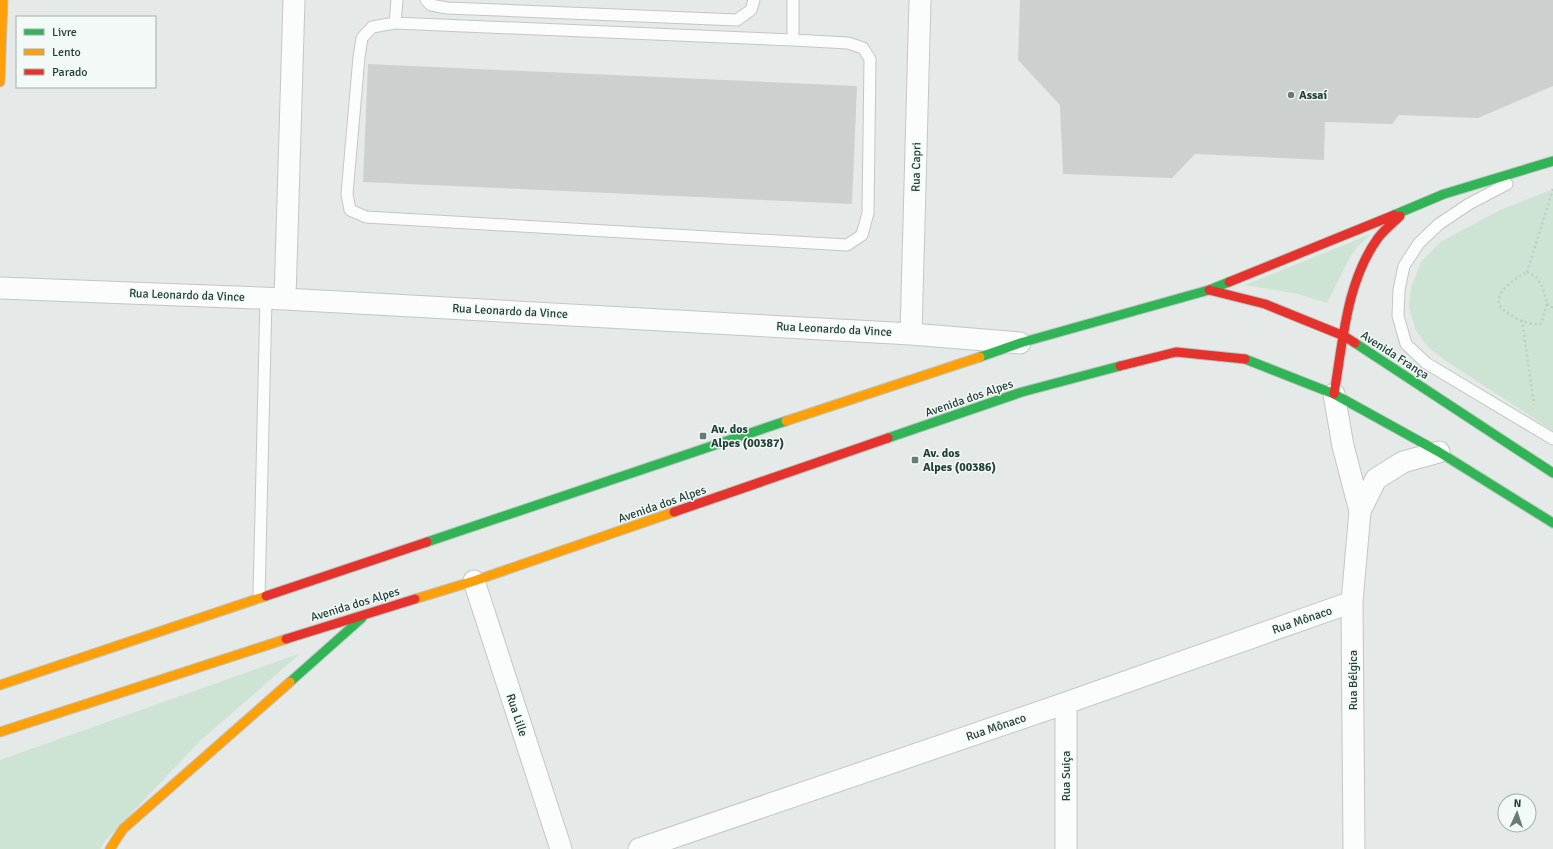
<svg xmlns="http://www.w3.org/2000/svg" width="1553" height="849" font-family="Signika,sans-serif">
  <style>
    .green { fill: #cde4d4 }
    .building { fill: #ccd1cf }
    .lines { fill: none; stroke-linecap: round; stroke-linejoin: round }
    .lane-casing { stroke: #c2c7c5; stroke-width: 13 }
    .street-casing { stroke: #c2c7c5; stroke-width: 23 }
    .fast-casing { stroke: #bcc7c4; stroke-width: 11 }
    .slow-casing { stroke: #bcc7c4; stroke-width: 11 }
    .jam-casing { stroke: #bcc7c4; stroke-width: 11 }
    .path { stroke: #c1cac7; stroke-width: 2.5; stroke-dasharray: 2 3; stroke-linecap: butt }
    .lane { stroke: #fbfcfc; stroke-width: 11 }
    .street { stroke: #fbfcfc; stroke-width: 21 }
    .fast { stroke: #30b455; stroke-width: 9 }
    .slow { stroke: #ff9f0a; stroke-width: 9 }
    .jam { stroke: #e5322d; stroke-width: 9 }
    .poi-dot { fill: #667c75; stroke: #f3f9f6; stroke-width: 1.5 }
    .labels { text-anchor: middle; stroke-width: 3; stroke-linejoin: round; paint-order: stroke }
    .poi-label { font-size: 12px; font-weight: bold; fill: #214037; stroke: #f3f9f6; text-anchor: start }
    .street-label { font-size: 12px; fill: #214037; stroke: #f3f9f6 }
  </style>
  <rect width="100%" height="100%" fill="#e5eae8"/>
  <path class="green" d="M 1553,189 L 1553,431 L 1446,361 L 1429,348 L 1416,331 L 1409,308 L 1411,287 L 1421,262 L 1440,242 L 1500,210 Z
    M 1371,234 L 1358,246 L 1350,257 L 1327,303 L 1298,294 L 1245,285 Z
    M 301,653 L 201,740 L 105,841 L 100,849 L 0,849 L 0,760 Z"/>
  <path class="building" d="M 1020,0 L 1553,0 L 1553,86 L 1478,118 L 1399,115 L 1392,124 L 1325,122 L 1324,160 L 1195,154 L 1172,178 L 1063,174 L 1060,105 L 1018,60 Z
    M 368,64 L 857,86 L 852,204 L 363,182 Z"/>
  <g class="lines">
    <g class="lane-casing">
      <path id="lane" d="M 426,0 L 431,5 L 447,8 L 737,20 L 751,10 L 754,0
        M 395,23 L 793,40 L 848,43 L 863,48 L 870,59 L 868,213 L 862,235 L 847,245 L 366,217 L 350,210 L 347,194 L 359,57 L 362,38 L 372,27 Z
        M 395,23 L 397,0
        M 793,40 L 793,0
        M 1507,184 L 1469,204 L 1439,224 L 1419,243 L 1404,266 L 1399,290 L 1398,316 L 1406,344 L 1426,363 L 1553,439
        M 259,597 L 266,298"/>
    </g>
    <g class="street-casing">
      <path id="street" d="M 0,288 L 285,299 L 911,334 L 1020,343
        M 285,299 L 294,0
        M 911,334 L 920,0
        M 1334,394 L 1343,446 L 1360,511 L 1352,602 L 1354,849
        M 1360,511 L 1376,479 L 1403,462 L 1439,452
        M 474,581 L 561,849
        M 1066,703 L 1066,849
        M 639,849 L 1066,703 L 1352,602"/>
    </g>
    <g class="fast-casing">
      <path id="fast" d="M 1394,215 L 1444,194 L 1553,161
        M 1355,343 L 1553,473
        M 980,357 L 1020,343 L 1209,290 L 1229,282
        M 1245,359 L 1334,394 L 1439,452 L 1553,523
        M 888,438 L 1022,392 L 1120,366
        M 427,542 L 786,421
        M 290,682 L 362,618"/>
    </g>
    <g class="slow-casing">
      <path id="slow" d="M 0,82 L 3,0
        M 786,421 L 980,357
        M 415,599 L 474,581 L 674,512
        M 0,685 L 266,596
        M 0,732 L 286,639
        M 110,849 L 123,829 L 290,682"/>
    </g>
    <g class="jam-casing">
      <path id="jam" d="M 1229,282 L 1394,215
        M 1209,290 L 1265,304 L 1344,336 L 1355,343
        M 1120,366 L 1176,352 L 1245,359
        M 1334,394 C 1343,342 1346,282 1378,238 C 1384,230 1393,223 1400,216
        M 674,512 L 888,438
        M 266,596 L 427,542
        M 286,639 L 415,599"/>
    </g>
    <path class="path" d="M 1527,272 L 1536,277 L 1542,286 L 1547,304 L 1541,324 C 1530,325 1518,320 1509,314 C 1506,311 1502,310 1500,306 C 1493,292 1518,277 1527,272 Z
      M 1527,272 L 1553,189
      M 1547,304 L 1553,308
      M 1522,320 L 1534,405"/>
    <use href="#lane" class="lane"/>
    <use href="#street" class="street"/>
    <use href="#fast" class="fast"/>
    <use href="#slow" class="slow"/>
    <use href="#jam" class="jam"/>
  </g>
  <g class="poi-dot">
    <circle cx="1291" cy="95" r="4"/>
    <rect x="699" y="432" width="8" height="8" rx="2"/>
    <rect x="911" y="456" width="8" height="8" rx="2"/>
  </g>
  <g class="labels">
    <g class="poi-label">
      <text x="1299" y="99">Assaí</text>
      <text x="711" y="433">Av. dos<tspan x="711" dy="14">Alpes (00387)</tspan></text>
      <text x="923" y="457">Av. dos<tspan x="923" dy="14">Alpes (00386)</tspan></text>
    </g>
    <g class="street-label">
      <text transform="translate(916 167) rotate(-89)" y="4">Rua Capri</text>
      <text transform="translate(187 295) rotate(2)" y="4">Rua Leonardo da Vince</text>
      <text transform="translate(510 311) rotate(3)" y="4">Rua Leonardo da Vince</text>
      <text transform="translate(834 329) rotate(3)" y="4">Rua Leonardo da Vince</text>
      <text transform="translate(1395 355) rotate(33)" y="4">Avenida França</text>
      <text transform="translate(969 398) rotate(-19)" y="4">Avenida dos Alpes</text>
      <text transform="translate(662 504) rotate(-19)" y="4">Avenida dos Alpes</text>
      <text transform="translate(355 604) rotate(-17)" y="4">Avenida dos Alpes</text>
      <text transform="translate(1302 620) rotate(-19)" y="4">Rua Mônaco</text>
      <text transform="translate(1353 680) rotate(-90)" y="4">Rua Bélgica</text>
      <text transform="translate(517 715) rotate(72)" y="4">Rua Lille</text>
      <text transform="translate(996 727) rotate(-19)" y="4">Rua Mônaco</text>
      <text transform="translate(1066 776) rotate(-90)" y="4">Rua Suiça</text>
    </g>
  </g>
  <rect x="16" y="16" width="140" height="72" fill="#f3f9f6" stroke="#9fafaa"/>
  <rect x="24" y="29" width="20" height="6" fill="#30b455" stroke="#9fafaa"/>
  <text x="52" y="36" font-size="12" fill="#214037">Livre</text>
  <rect x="24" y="49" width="20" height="6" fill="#ff9f0a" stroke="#9fafaa"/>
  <text x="52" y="56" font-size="12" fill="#214037">Lento</text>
  <rect x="24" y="69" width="20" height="6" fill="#e5322d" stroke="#9fafaa"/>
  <text x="52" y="76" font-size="12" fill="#214037">Parado</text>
  <g transform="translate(1517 813) rotate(3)"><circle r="19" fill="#f3f9f6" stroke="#9fafaa"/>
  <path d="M0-3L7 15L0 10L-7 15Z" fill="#667c75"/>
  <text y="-6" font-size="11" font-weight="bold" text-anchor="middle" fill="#214037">N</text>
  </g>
</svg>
